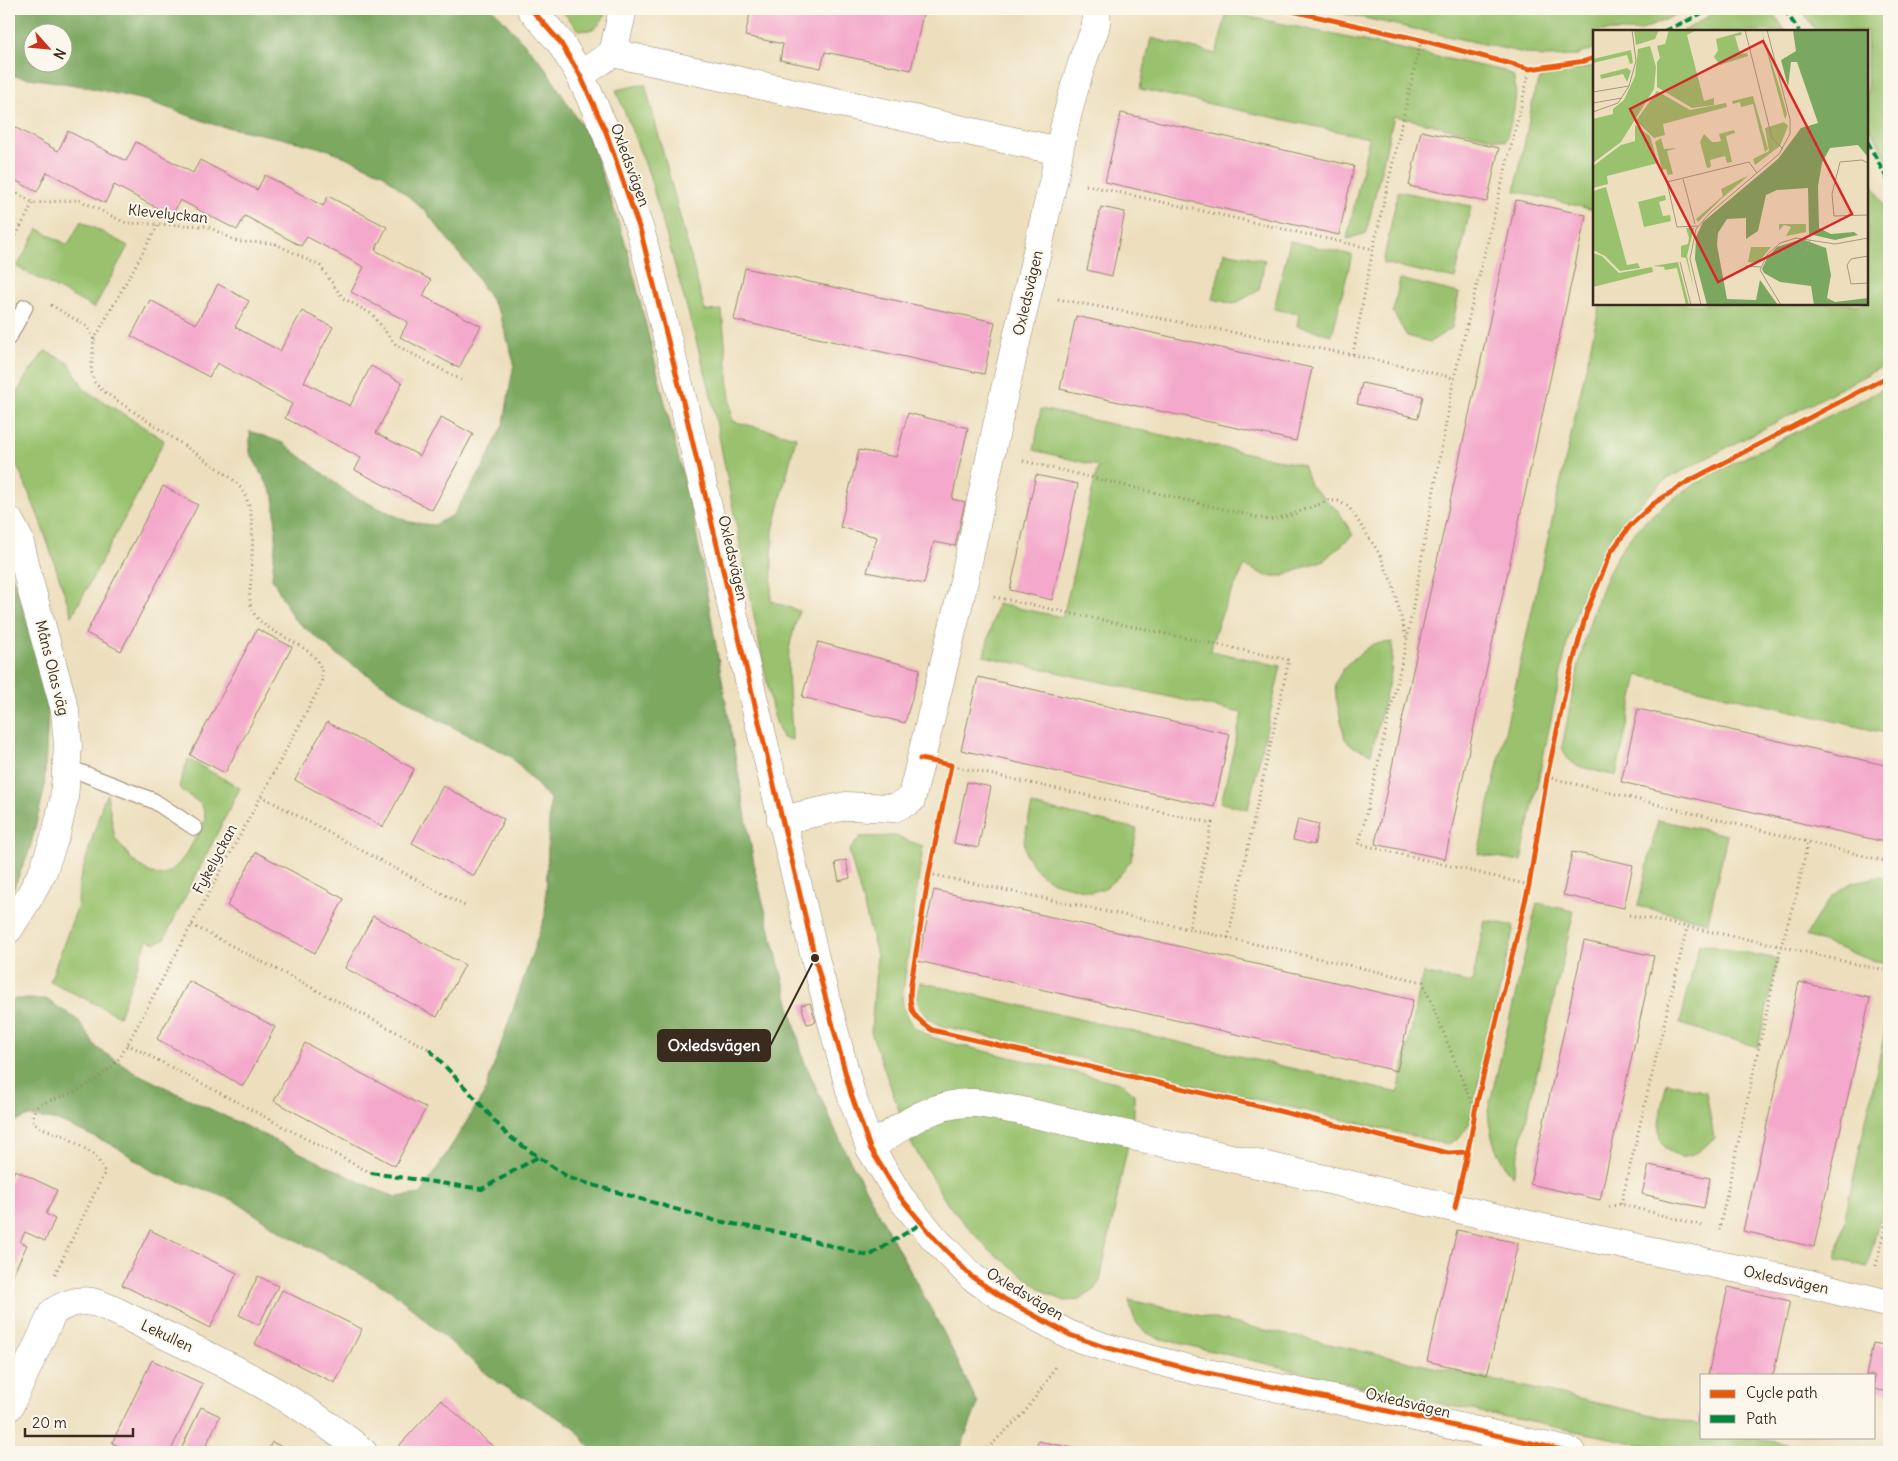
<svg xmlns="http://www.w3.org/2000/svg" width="1898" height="1461" font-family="Delius,sans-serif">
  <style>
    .green { fill: #9ac26e; stroke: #6a7646 }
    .forest { fill: #7ba861; stroke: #5b6940; fill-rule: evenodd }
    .building { fill: #f4a8cb }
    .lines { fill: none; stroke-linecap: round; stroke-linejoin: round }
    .lane-casing { stroke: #94846e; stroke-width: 17 }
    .street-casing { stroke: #94846e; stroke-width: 29 }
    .secondary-casing { stroke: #94846e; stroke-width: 29 }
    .path { stroke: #94846e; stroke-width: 3; stroke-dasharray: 1 4; stroke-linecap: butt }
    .lane { stroke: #fff; stroke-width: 15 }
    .street { stroke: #fff; stroke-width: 28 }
    .secondary { stroke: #fff; stroke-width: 28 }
    .quiet { stroke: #00873e; stroke-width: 4; stroke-dasharray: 8 4; stroke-linecap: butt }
    .cycleway-casing { stroke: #fbf7ec; stroke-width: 8 }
    .cycleway { stroke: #e8590c; stroke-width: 5 }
    .labels { text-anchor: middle; stroke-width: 4; stroke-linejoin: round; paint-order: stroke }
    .street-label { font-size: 15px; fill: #3b2a1e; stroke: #fbf7ec }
    .inset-road { fill: none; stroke: #a6977d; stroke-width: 1 }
    .view { fill: #d62828; fill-opacity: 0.15; stroke: #d62828; stroke-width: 2.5 }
    .inset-edge { fill: none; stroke: #3b2a1e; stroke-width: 2.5 }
    .leader { fill: none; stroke: #3b2a1e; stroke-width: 2 }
    .callout-dot { fill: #3b2a1e; stroke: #fbf7ec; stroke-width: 2 }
    .callout { fill: #3b2a1e; stroke: #3b2a1e; stroke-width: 2 }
    .callout-label { font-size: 16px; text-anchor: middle; font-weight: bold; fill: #fff }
  </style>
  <rect width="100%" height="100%" fill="#fbf7ec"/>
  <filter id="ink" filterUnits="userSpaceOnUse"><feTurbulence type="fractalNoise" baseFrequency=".02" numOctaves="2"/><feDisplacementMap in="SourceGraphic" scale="10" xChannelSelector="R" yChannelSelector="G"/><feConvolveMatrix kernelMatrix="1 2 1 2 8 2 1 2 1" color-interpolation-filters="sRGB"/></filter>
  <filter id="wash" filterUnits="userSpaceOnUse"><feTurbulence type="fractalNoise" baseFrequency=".0096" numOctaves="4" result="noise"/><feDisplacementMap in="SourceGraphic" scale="20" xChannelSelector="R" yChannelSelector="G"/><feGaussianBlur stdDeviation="1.12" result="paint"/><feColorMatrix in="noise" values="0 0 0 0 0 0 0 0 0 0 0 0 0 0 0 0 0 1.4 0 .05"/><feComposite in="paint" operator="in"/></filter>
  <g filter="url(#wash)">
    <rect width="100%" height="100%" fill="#eddfbd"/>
    <path class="green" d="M 560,9 L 606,9 C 602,25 596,32 579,30 Z
      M 1323,9 L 1690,9 L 1640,31 L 1594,31 L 1594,49 L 1574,56 L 1543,57 Z
      M 1721,9 L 1771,9 L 1785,31 L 1683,31 Z
      M 1801,9 L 1889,9 L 1889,163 L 1867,122 L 1867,31 L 1816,31 Z
      M 1227,12 L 1504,71 L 1513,76 C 1520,98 1511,119 1506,141 L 1394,116 L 1366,233 L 1347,239 L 1369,138 L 1140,89 L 1151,38 L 1216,54 Z
      M 1594,66 L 1594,210 L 1515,191 L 1535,90 L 1541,78 L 1548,74 Z
      M 645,84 L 705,311 L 722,310 L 732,421 L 796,437 L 773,531 L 771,601 L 799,611 C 796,624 791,637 789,650 C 786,680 792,710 792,740 L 782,738 L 773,713 L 710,390 L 649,174 L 616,90 Z
      M 1867,175 L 1889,215 L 1889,363 L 1665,480 L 1624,519 L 1605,546 L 1584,589 L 1568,639 L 1521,861 L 1478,854 L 1600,304 L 1867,304 Z
      M 1398,191 L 1471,206 L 1455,279 L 1383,263 Z
      M 81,221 L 128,246 L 94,308 L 17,267 L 38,229 L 68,245 Z
      M 1290,241 L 1352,255 L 1332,335 L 1297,326 L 1299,314 L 1274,309 Z
      M 1225,252 L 1265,260 L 1259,290 L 1234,304 L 1212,299 Z
      M 1400,279 L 1459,293 L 1452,328 L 1430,342 L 1407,336 L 1393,312 Z
      M 45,351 L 69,363 L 85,390 L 164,440 L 137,495 L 72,616 L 41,523 L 21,474 L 9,454 L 9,408 L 27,375 Z
      M 1889,386 L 1889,734 L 1638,675 L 1616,776 L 1577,766 L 1567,758 L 1562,747 C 1575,685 1584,619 1614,562 C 1646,501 1722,469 1780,440 C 1817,422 1853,404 1889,386 Z
      M 1041,409 L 1303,465 L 1310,485 L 1339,512 L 1353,535 L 1324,560 L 1283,576 L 1267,576 L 1245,566 C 1231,593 1216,620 1211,651 L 1281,666 L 1248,809 L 1221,803 L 1242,713 L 984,656 L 997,604 L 1063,617 L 1098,466 L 1034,450 Z
      M 1393,642 L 1391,673 L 1371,754 L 1354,747 L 1345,739 L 1336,697 L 1335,683 L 1346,665 L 1373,644 Z
      M 188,759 L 240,788 L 164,939 L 156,943 L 147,940 L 119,1016 L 50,981 L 78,905 L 79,883 L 103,802 L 107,794 L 115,838 L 133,861 L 149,872 L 161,876 C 184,867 193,841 205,820 C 205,797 188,801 179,786 Z
      M 1032,805 L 1137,829 L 1131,861 L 1118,877 L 1105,888 L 1091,892 L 1053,882 L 1038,872 L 1026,855 L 1024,840 Z
      M 1658,820 L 1727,835 L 1708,922 L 1638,906 Z
      M 895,836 L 923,846 L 902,999 C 903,1004 904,1010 906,1015 C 913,1032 934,1038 950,1043 L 1124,1084 L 1134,1094 L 1134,1115 L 1100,1281 L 1093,1291 L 1079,1300 L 1065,1301 L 1048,1294 L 988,1249 L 948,1205 L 910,1141 L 871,1032 L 877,955 L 849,851 L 860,837 Z
      M 1877,877 L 1889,878 L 1889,963 L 1871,960 L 1806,936 C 1816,917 1829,895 1850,884 C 1857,880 1868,880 1877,877 Z
      M 1537,903 L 1574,911 L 1513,1177 C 1495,1152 1491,1141 1488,1111 Z
      M 1485,920 L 1514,926 L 1469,1124 L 1458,1139 L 1447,1144 L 939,1025 C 917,1014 916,1005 920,982 L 1398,1093 L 1423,973 L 1472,983 Z
      M 1699,944 L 1778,959 L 1758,1047 L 1680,1024 Z
      M 1889,1013 L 1889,1201 L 1885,1200 L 1867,1267 L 1836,1259 Z
      M 1667,1082 L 1706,1092 L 1714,1138 L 1700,1151 L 1682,1158 C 1674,1154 1665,1150 1661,1141 C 1655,1130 1664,1095 1667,1082 Z
      M 1129,1300 L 1702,1426 L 1702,1437 L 1754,1437 L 1822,1452 L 1679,1452 L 1407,1397 L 1157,1338 C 1136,1328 1135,1323 1129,1300 Z"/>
    <path class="forest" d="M 9,9 L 493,9 L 542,63 L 590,139 L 627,248 L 695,525 L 756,875 L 804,1061 L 845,1151 L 945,1335 L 978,1404 L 959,1452 L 593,1452 L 574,1427 L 494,1380 L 392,1291 L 285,1234 L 233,1200 L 155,1173 L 115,1146 L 58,1121 L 29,1116 L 9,1125 L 9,1003 L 15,999 L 46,999 L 79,1021 L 97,1048 L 138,1074 L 375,1189 L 396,1197 L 421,1194 L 484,1094 L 545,916 L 550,799 L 510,756 L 435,718 L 339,656 L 293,618 L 272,578 L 276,533 L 274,496 L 250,453 L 250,431 L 283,443 L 351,495 L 409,522 L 434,525 L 453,515 L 483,468 L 504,422 L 514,363 L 500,314 L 471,269 L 427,213 L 382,173 L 329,150 L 281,138 L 215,125 L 148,101 L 82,86 L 9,75 ZM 32,32 L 62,32 L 62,62 L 32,62 Z
      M 9,565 L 42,668 L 48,714 L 44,791 L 30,849 L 9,899 Z"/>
    <g id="blocks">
      <path class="building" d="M 751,9 L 924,9 L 911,70 L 825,52 L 821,68 L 780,60 L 783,44 L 745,36 Z
        M 1121,113 L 1354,166 L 1339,235 L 1105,182 Z
        M 9,124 L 58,151 L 68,131 L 126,161 L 136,142 L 193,173 L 200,160 L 257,190 L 265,175 L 323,206 L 328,196 L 387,227 L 375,250 L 431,280 L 423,296 L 481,326 L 459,368 L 400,337 L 408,322 L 351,292 L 364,267 L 307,237 L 301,246 L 245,216 L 237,230 L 180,200 L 172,216 L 114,185 L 105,203 L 47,172 L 37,192 L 9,177 Z
        M 1421,131 L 1499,148 L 1487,202 L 1409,186 Z
        M 1516,200 L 1586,215 L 1445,859 L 1375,844 Z
        M 1101,207 L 1125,212 L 1112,276 L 1087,270 Z
        M 745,268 L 995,322 L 984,374 L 734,320 Z
        M 218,284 L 249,301 L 235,327 L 280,351 L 302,311 L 333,327 L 304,382 L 350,406 L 371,366 L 402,383 L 376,433 L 420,456 L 441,417 L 473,434 L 432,510 L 355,470 L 361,458 L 285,418 L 292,404 L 217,363 L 209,377 L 131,336 L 150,300 L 196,324 Z
        M 1076,316 L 1312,368 L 1296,441 L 1060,389 Z
        M 1362,383 L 1423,396 L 1418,418 L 1357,404 Z
        M 908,413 L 968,428 L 952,499 L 965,502 L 955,546 L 934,542 L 924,584 L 867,572 L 877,537 L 840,527 L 859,450 L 896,457 Z
        M 1036,475 L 1078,484 L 1052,600 L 1010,590 Z
        M 163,486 L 198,505 L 121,651 L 86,633 Z
        M 257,629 L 292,647 L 225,773 L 190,755 Z
        M 818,642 L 920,669 L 905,723 L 802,697 Z
        M 978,677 L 1230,734 L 1214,807 L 961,750 Z
        M 1638,709 L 1889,766 L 1889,843 L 1621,782 Z
        M 327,722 L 414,769 L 383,827 L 295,780 Z
        M 967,782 L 991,787 L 978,848 L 954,843 Z
        M 443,786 L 504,819 L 474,876 L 412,843 Z
        M 1298,819 L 1319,824 L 1314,845 L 1293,840 Z
        M 256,852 L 344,899 L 315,953 L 227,906 Z
        M 1572,852 L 1633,865 L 1624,908 L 1563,895 Z
        M 846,860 L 850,878 L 839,881 L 835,863 Z
        M 934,890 L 1413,1000 L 1397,1071 L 918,961 Z
        M 373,916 L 465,965 L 437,1017 L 345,968 Z
        M 1584,941 L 1654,956 L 1600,1200 L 1530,1184 Z
        M 189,981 L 275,1027 L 243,1086 L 157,1039 Z
        M 1799,982 L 1870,998 L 1814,1247 L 1743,1231 Z
        M 810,1003 L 816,1022 L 807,1024 L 801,1005 Z
        M 305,1043 L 426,1108 L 395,1166 L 274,1101 Z
        M 1649,1165 L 1710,1178 L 1704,1208 L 1642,1194 Z
        M 15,1170 L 57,1190 L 46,1214 L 55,1219 L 45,1241 L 25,1232 L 20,1242 L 27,1245 L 12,1276 L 9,1275 L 9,1184 Z
        M 150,1230 L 237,1273 L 210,1328 L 122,1285 Z
        M 1457,1230 L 1518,1243 L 1487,1375 L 1427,1361 Z
        M 258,1276 L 278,1286 L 259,1325 L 239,1315 Z
        M 1728,1287 L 1790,1301 L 1773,1375 L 1708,1375 Z
        M 282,1290 L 362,1329 L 335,1383 L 255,1344 Z
        M 1873,1343 L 1889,1346 L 1889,1392 L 1874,1389 L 1874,1375 L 1866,1375 Z
        M 152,1360 L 203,1384 L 170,1452 L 132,1452 L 112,1443 Z
        M 441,1400 L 499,1452 L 402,1452 L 397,1448 Z
        M 1701,1403 L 1702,1403 L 1702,1423 L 1697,1422 Z
        M 201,1407 L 220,1416 L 203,1452 L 193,1452 L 182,1447 Z
        M 1038,1441 L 1088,1451 L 1088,1452 L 1035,1452 Z
        M 272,1442 L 293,1452 L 267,1452 Z"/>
    </g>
  </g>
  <g filter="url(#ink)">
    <use href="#blocks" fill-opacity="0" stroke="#94846e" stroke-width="1"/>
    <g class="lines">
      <g class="lane-casing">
        <path id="lane" d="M 9,337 L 25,307
          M 67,767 L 154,801 L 195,828"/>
      </g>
      <g class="street-casing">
        <path id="street" d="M 613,53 L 1059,151
          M 580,75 L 613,53 L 623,9
          M 9,520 L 19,539 L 31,588 L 65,710 L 68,746 L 64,800 L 56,834 L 43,871 L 28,899 L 9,929
          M 781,820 L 846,806 L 894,808 L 911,800 L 962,590 L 1001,407 L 1054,178 C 1061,138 1071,96 1084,57 C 1090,39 1099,29 1096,9
          M 870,1148 C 901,1126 934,1101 975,1103 C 989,1104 1003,1108 1017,1110 L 1543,1228 L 1810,1284 L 1889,1304
          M 9,1407 L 53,1312 C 65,1304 77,1299 92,1302 C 105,1304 135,1321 148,1327 C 225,1363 297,1398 363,1452"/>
      </g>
      <g class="secondary-casing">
        <path id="secondary" d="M 531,9 L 560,42 L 580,75 L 606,132 L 641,233 L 680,389 L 815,958 L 851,1094 L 870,1148 L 900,1197 L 935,1239 L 972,1277 L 1006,1300 L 1070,1335 L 1104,1347 L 1193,1370 L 1370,1407 L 1571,1452"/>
      </g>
      <path class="path" d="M 1086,185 L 1373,249
        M 9,188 L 33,203 L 79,200 L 126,223 L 207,226 L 238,242 L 274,243 L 320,266 L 343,298 L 372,314 L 396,345 L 461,380
        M 9,249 L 33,203
        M 1058,299 L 1353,355 L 1454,378
        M 51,305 L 88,327 L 94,340 L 91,370 L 94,382 L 103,391 L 222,471 C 228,476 235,480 239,486 C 259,511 251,550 251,580 C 250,588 249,599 251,607 C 262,641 331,641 321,685 L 121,1056 C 107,1073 90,1085 70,1094 C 62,1098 43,1101 37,1107 C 33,1111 33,1117 33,1122 L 42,1128 L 65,1136 L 95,1155 L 105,1172 L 55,1274
        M 94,340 L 158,225
        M 1353,354 L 1373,249 L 1421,40
        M 1023,461 L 1269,520 L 1288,516 L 1328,501 L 1338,501 L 1349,507 L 1379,553 L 1393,585 L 1406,637
        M 994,597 L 1289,660 L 1228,938
        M 953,766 L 1212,823 L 1189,929
        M 1547,777 L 1889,862
        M 261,796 L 465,906
        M 929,874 L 1189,929 L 1423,982 L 1475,1111
        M 1529,885 L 1359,844 L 1407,640 L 1454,378 L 1530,69
        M 1629,915 L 1781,946 L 1868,967 L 1889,970
        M 192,925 L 429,1049
        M 127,1044 L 371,1173
        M 1621,1204 L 1687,928
        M 1609,1207 L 1621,1204 L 1703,1226
        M 1719,1230 L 1781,946 L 1797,893 L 1808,841
        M 1876,1266 L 1889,1209
        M 984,1452 L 1024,1413 L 1049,1378 L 1056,1364"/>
      <use href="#lane" class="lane"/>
      <use href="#street" class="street"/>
      <use href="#secondary" class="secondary"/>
      <path class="quiet" d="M 1784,9 L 1799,31
        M 1664,31 L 1689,20 L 1709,9
        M 1867,141 L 1889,182
        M 429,1049 L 474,1097 L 507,1135 L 569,1178 L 713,1220 L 787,1234 L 869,1256 L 922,1223
        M 371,1173 L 482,1189 L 538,1157"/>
      <g class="cycleway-casing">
        <path id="cycleway" d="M 531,9 L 560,42 L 580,75 L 606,132 L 641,233 L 680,389 L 815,958 L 851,1094 L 870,1148 L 900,1197 L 935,1239 L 972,1277 L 1006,1300 L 1070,1335 L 1104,1347 L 1193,1370 L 1370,1407 L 1571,1452
          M 1283,9 L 1421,40 L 1530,69 L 1585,61 L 1594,58
          M 920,759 L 951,765 L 929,874 L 911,983 C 908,1008 911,1016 932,1030 L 1275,1110 L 1448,1153 L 1466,1152
          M 1455,1208 C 1461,1176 1471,1144 1475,1111 L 1529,885 L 1547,777 L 1567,684 L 1587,611 L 1611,552 L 1630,526 L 1653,504 L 1687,482 L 1889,376"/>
      </g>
      <use href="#cycleway" class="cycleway"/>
    </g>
  </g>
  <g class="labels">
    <g class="street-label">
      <text transform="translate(630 165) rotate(70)" y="5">Oxledsvägen</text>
      <text transform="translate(168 214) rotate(6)" y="5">Klevelyckan</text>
      <text transform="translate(1028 293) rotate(-77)" y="5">Oxledsvägen</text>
      <text transform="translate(733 558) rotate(77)" y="5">Oxledsvägen</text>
      <text transform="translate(52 668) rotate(76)" y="5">Måns Olas väg</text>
      <text transform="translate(215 859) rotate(-62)" y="5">Fykelyckan</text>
      <text transform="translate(1786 1280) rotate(12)" y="5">Oxledsvägen</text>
      <text transform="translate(1025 1294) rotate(31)" y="5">Oxledsvägen</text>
      <text transform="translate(167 1336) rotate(25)" y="5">Lekullen</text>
      <text transform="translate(1408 1403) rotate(13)" y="5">Oxledsvägen</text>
    </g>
  </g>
  <g transform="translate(1593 30)">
    <rect width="275" height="275" fill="#eddfbd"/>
    <path d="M 41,0 L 66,0 L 62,9 L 43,15 ZM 76,0 L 104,0 L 94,5 L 111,71 L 121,68 L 121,75 L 99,78 L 64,57 L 64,32 L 67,28 L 64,16 L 72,14 ZM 168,0 L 187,59 L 194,84 L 192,89 ZM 148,2 L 149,5 L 142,6 L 147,24 L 154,23 L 155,26 L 127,35 L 121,27 L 125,20 L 123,9 ZM 57,16 L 63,37 L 61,59 L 28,112 L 0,133 L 0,89 L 20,84 L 20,79 L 31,70 L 42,46 L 45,19 ZM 38,20 L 40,33 L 37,34 L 34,25 L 0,33 L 0,29 ZM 34,38 L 38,41 L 34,52 L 30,44 L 8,49 L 7,45 ZM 64,61 L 97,80 L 133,73 L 134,77 L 70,94 L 72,105 L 61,108 L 43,91 ZM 160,66 L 175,119 L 172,122 L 160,74 L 148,77 L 147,72 L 140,74 L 139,71 ZM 191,92 L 195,96 L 187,116 L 162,135 L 160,129 L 176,121 L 172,98 ZM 42,95 L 57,106 L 65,133 L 14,146 L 15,154 L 0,158 L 0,136 L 28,115 L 42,111 ZM 141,100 L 142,103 L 133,106 L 139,132 L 134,133 L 132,126 L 117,130 L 118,137 L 114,138 L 107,112 L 111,104 L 119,112 L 124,112 L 128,111 L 126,104 ZM 68,108 L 71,119 L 84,118 L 74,121 L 80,144 L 75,145 L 73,139 L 69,140 L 62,112 ZM 156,145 L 128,169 L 105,192 L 103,189 L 130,166 L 128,159 ZM 13,157 L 34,235 L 45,233 L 47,238 L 27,241 L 12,226 L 0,220 L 0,161 ZM 72,165 L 73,170 L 66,172 L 70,186 L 77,185 L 78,191 L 51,197 L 45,172 ZM 186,194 L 213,194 L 213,202 L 193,206 L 198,197 L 191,195 L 186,200 ZM 93,198 L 101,198 L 94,226 L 101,259 L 93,228 L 88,227 L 88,216 L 95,214 L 96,208 ZM 158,217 L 178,217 L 165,233 L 155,232 ZM 0,223 L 9,226 L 26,243 L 59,237 L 60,242 L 0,257 ZM 85,232 L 96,275 L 93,275 L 84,238 L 72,240 L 71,237 L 60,236 Z" fill="#9ac26e"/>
    <path d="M 196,0 L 275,0 L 275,127 L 265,115 L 237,118 L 229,133 L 225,156 L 226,198 L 238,204 L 261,202 L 265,205 L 242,210 L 216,204 L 215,158 L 184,160 L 173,165 L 165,201 L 153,209 L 153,188 L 134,189 L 125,203 L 124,215 L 134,269 L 163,270 L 167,250 L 185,275 L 114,275 L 102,229 L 103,207 L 110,192 L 185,129 L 208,98 L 225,93 L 204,32 L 198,32 L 195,57 L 188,30 L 203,21 L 200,1 ZM 209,209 L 233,218 L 238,245 L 234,268 L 242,272 L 275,268 L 275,275 L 221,275 L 218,256 L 187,252 L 171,243 L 169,239 L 174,228 L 184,217 Z" fill="#7ba861"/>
    <path class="inset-road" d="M 152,0 L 179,108 L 190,119M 0,62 L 36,56M 0,73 L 29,68M 0,82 L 25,73 L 36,56 L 43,31 L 39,0M 275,133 L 269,130 L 247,132 L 239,164 L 241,186 L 275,185M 90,149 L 102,194M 105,196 L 84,197 L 74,152 L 156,132 L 164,143M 275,226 L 258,229 L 254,235 L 258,254 L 275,253M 203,230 L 214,221 L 217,210M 87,232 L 98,275M 152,236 L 168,237M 108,275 L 97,229 L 103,199 L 117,183 L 186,124 L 197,104 L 197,89 L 174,0M 188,275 L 167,240 L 174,225 L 187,213 L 203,208 L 242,214 L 275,208"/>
    <path class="view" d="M 170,11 L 259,184 L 125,252 L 37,79 Z"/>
    <rect width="275" height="275" class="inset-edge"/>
  </g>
  <path class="leader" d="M815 958L770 1046"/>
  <circle class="callout-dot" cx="815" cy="958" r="5"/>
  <rect class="callout" x="658" y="1030" width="112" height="31" rx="5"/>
  <g class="callout-label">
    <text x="714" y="1051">Oxledsvägen</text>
  </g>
  <rect width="1898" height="1461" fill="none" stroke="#fbf7ec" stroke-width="30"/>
  <rect x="1700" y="1374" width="175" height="65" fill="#fbf7ec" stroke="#aea59a"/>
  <rect x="1710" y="1390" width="25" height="8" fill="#e8590c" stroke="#aea59a"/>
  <text x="1746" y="1398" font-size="15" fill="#3b2a1e">Cycle path</text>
  <rect x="1710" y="1415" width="25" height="8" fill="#00873e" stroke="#aea59a"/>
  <text x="1746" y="1424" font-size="15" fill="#3b2a1e">Path</text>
  <g transform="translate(48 48) rotate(117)"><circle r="24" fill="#fbf7ec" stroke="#aea59a"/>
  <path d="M0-4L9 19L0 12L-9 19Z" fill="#c8321e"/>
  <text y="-8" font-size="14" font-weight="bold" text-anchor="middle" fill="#3b2a1e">N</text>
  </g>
  <path d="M25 1428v8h108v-8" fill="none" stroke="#3b2a1e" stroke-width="2.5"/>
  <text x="32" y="1428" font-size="15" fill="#3b2a1e" stroke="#fbf7ec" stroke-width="4" paint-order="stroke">20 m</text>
</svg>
